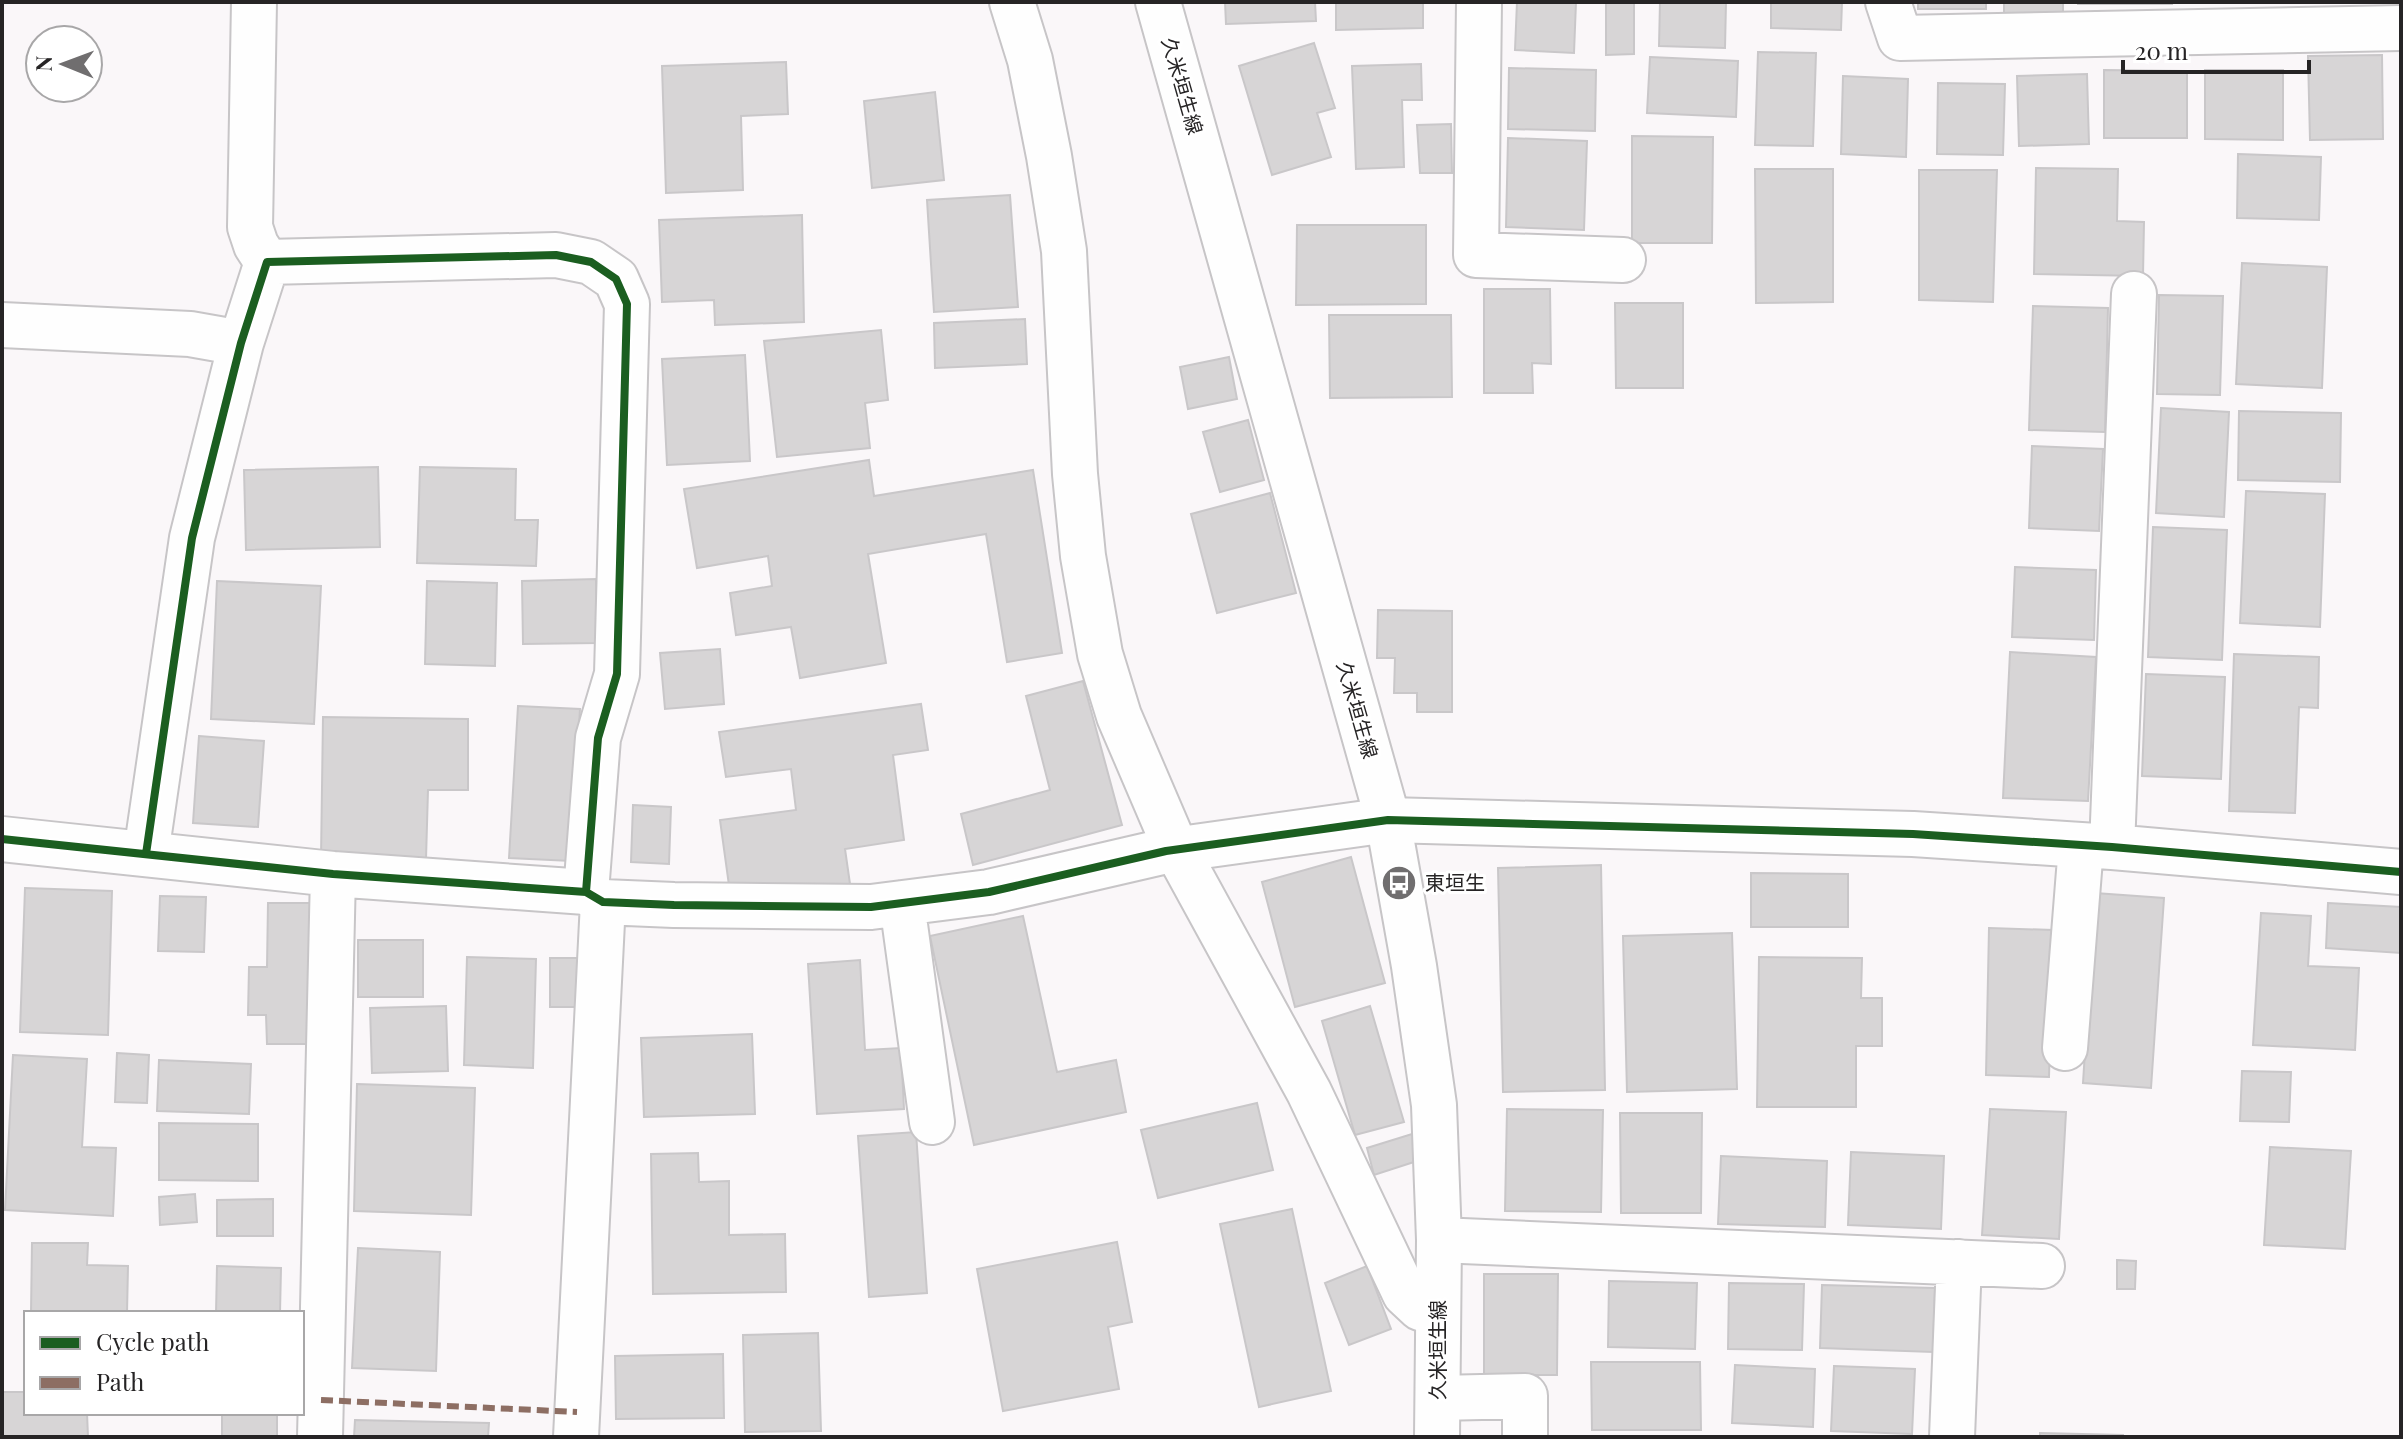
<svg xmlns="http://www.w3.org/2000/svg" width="2403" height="1439" font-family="'Playfair Display','Noto Sans JP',serif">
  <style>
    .building { fill: #d7d5d6; stroke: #c9c7c9; stroke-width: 2 }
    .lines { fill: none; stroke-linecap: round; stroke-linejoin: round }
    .street-casing { stroke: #c7c5c7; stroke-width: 48 }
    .secondary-casing { stroke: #c7c5c7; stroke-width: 48 }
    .street { stroke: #fefefe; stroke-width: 44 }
    .secondary { stroke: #fefefe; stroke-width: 44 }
    .quiet { stroke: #8d6e63; stroke-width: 6; stroke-dasharray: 12 6; stroke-linecap: butt }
    .cycleway-casing { stroke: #fff; stroke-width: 13 }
    .cycleway { stroke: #1b5e20; stroke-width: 8 }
    .labels { text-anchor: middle; stroke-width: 6; stroke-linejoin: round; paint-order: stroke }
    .street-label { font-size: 20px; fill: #262425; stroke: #fff }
    .poi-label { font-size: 20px; fill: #262425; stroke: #fff; text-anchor: start }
  </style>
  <rect width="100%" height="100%" fill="#faf7f9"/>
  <path class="building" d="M 1225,2 L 1315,2 L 1316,21 L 1226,24 Z
    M 1336,2 L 1423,2 L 1423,28 L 1336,30 Z
    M 1517,2 L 1576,2 L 1574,53 L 1515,50 Z
    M 1606,2 L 1634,2 L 1634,54 L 1606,55 Z
    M 1660,2 L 1726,2 L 1725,48 L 1659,46 Z
    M 1771,2 L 1842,2 L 1841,30 L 1771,28 Z
    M 1918,2 L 1986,2 L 1986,9 L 1918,9 Z
    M 2004,2 L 2063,2 L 2063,13 L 2004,13 Z
    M 2078,2 L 2172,2 L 2172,4 L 2078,4 Z
    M 1314,43 L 1335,108 L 1317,113 L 1331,157 L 1272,175 L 1239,66 Z
    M 1758,52 L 1816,53 L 1813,146 L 1755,145 Z
    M 2382,55 L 2383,139 L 2310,140 L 2308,56 Z
    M 1650,57 L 1738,61 L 1736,117 L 1647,113 Z
    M 786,62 L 788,114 L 741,116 L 743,190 L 666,193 L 662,66 Z
    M 1421,64 L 1422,100 L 1402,100 L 1404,167 L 1356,169 L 1352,66 Z
    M 1509,68 L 1596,70 L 1595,131 L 1508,129 Z
    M 2104,70 L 2187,71 L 2187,138 L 2104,138 Z
    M 2205,70 L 2283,70 L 2283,140 L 2205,139 Z
    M 2087,74 L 2089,144 L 2019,146 L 2017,76 Z
    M 1843,76 L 1908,79 L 1906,157 L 1841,154 Z
    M 1938,83 L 2005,84 L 2003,155 L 1937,154 Z
    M 935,92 L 944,180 L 872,188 L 864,101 Z
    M 1451,124 L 1452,173 L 1420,173 L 1417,125 Z
    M 1632,136 L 1713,137 L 1712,243 L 1632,243 Z
    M 1508,138 L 1587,141 L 1584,230 L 1506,227 Z
    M 2238,154 L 2321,157 L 2319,220 L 2237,218 Z
    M 2036,168 L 2118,169 L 2117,221 L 2144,222 L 2143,276 L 2034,274 Z
    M 1755,169 L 1833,169 L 1833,302 L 1756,303 Z
    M 1919,170 L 1997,170 L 1993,302 L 1919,300 Z
    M 1010,195 L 1018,307 L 934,312 L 927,200 Z
    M 802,215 L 804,322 L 715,325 L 714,300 L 662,302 L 659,220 Z
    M 1297,225 L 1426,225 L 1426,304 L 1296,305 Z
    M 2242,263 L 2327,267 L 2322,388 L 2236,384 Z
    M 1484,289 L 1550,289 L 1551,364 L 1532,363 L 1533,393 L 1484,393 Z
    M 2159,295 L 2223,296 L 2220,395 L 2157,394 Z
    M 1615,303 L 1683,303 L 1683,388 L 1616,388 Z
    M 2033,306 L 2108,308 L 2105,432 L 2029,430 Z
    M 1329,315 L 1451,315 L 1452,397 L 1330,398 Z
    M 1025,319 L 1027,364 L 935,368 L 934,323 Z
    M 881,330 L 888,400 L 865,403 L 870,448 L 777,457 L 764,341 Z
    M 745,355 L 750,461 L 667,465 L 662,359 Z
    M 1229,357 L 1237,399 L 1188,409 L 1180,367 Z
    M 2161,408 L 2229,412 L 2224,517 L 2156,513 Z
    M 2239,411 L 2341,413 L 2340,482 L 2238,480 Z
    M 1248,420 L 1264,480 L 1220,492 L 1203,432 Z
    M 2032,446 L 2103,449 L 2099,531 L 2029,528 Z
    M 869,460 L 874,496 L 1033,470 L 1062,653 L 1007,662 L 986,534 L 868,554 L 886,663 L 800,678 L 791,627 L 736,635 L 730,593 L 772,586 L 768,556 L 697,568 L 684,489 Z
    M 378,467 L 380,547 L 246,550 L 244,470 Z
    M 420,467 L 516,469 L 515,520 L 538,520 L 536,566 L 417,563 Z
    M 2246,491 L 2325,494 L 2320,627 L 2240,623 Z
    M 1270,493 L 1296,593 L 1217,613 L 1191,514 Z
    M 2153,527 L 2227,530 L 2222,660 L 2148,657 Z
    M 2015,567 L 2096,570 L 2094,640 L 2012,637 Z
    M 596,579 L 597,643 L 523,644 L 522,581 Z
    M 217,581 L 321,586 L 314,724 L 211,719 Z
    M 427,581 L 497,583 L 495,666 L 425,664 Z
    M 1378,610 L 1452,611 L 1452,712 L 1417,712 L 1417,693 L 1394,693 L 1395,658 L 1377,658 Z
    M 720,649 L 724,704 L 665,709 L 660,653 Z
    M 2010,652 L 2096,657 L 2088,801 L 2003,798 Z
    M 2234,654 L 2319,657 L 2318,708 L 2299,707 L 2295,813 L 2229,811 Z
    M 2146,674 L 2225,677 L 2221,779 L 2142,776 Z
    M 1083,681 L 1122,825 L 973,865 L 961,814 L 1050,790 L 1026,696 Z
    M 921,704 L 928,750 L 893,755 L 904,840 L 845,849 L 850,884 L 731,900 L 720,820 L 796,810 L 791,769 L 726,777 L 719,732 Z
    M 518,706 L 580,709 L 571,861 L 509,858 Z
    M 323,717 L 468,719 L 468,790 L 428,790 L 426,859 L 321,858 Z
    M 199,736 L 264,741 L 258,827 L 193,823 Z
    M 633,805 L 671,807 L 669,864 L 631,862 Z
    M 1351,857 L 1385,983 L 1295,1007 L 1262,882 Z
    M 1601,865 L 1605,1090 L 1503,1092 L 1498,868 Z
    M 1751,873 L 1848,874 L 1848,927 L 1751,927 Z
    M 25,888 L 112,891 L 108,1035 L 20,1032 Z
    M 2095,893 L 2164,898 L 2151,1088 L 2083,1083 Z
    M 160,896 L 206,897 L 204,952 L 158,951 Z
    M 268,903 L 318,903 L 318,1044 L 267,1044 L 266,1015 L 248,1015 L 249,967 L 267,967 Z
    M 2328,903 L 2401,907 L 2401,953 L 2326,948 Z
    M 2261,913 L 2311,916 L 2308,966 L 2359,968 L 2355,1050 L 2253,1045 Z
    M 1023,916 L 1057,1072 L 1116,1060 L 1126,1112 L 974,1145 L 930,936 Z
    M 1989,928 L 2053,930 L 2049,1077 L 1986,1075 Z
    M 1732,933 L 1737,1089 L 1627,1092 L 1623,936 Z
    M 358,940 L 423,940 L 423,997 L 358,997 Z
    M 467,957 L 536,959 L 533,1068 L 464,1065 Z
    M 1759,957 L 1862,958 L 1861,998 L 1882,998 L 1882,1046 L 1856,1046 L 1856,1107 L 1757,1107 Z
    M 550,958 L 588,958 L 588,1007 L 550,1007 Z
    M 860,960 L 865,1050 L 901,1048 L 904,1109 L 817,1114 L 808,964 Z
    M 446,1006 L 448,1071 L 372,1073 L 370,1008 Z
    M 1370,1006 L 1404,1122 L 1355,1135 L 1322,1021 Z
    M 752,1034 L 755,1114 L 644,1117 L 641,1038 Z
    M 117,1053 L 149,1055 L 147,1103 L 115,1102 Z
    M 13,1055 L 87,1059 L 82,1147 L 116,1148 L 113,1216 L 5,1210 Z
    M 159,1060 L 251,1064 L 249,1114 L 157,1111 Z
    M 2242,1071 L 2291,1072 L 2289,1122 L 2240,1121 Z
    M 357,1084 L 475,1088 L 471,1215 L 354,1211 Z
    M 1257,1103 L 1273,1170 L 1158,1198 L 1141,1130 Z
    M 1507,1109 L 1603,1110 L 1601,1212 L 1505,1211 Z
    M 1990,1109 L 2066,1112 L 2059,1239 L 1982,1235 Z
    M 1620,1113 L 1702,1113 L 1701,1213 L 1621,1213 Z
    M 159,1123 L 258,1124 L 258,1181 L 159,1180 Z
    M 916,1132 L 927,1293 L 869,1297 L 858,1136 Z
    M 1412,1134 L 1420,1160 L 1374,1175 L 1367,1148 Z
    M 2270,1147 L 2351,1151 L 2345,1249 L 2264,1245 Z
    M 1851,1152 L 1944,1156 L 1941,1229 L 1848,1225 Z
    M 698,1153 L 699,1182 L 729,1181 L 729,1235 L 785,1234 L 786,1292 L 653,1294 L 651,1154 Z
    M 1721,1156 L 1827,1161 L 1825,1227 L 1718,1224 Z
    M 195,1194 L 197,1222 L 160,1225 L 159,1197 Z
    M 273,1199 L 273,1236 L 217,1236 L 217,1200 Z
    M 1292,1209 L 1331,1391 L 1259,1407 L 1220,1224 Z
    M 1117,1242 L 1132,1322 L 1108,1327 L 1119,1389 L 1003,1411 L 977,1269 Z
    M 32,1243 L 88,1243 L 87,1265 L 128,1266 L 127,1313 L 31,1313 Z
    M 358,1248 L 440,1252 L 436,1371 L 352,1368 Z
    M 2117,1260 L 2136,1261 L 2135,1289 L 2117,1289 Z
    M 217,1266 L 281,1268 L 280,1313 L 216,1313 Z
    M 1367,1266 L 1391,1329 L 1349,1345 L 1325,1283 Z
    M 1484,1274 L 1558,1274 L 1557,1375 L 1484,1375 Z
    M 1609,1281 L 1697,1283 L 1695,1349 L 1608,1347 Z
    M 1729,1283 L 1804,1284 L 1802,1350 L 1728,1349 Z
    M 1822,1285 L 1935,1288 L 1933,1352 L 1820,1348 Z
    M 818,1333 L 821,1431 L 745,1432 L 743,1335 Z
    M 723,1354 L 724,1418 L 616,1419 L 615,1356 Z
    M 1591,1362 L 1700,1362 L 1701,1430 L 1592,1430 Z
    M 1735,1365 L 1815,1369 L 1813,1427 L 1732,1423 Z
    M 1834,1366 L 1915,1369 L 1912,1434 L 1831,1431 Z
    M 2,1392 L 26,1392 L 26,1413 L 87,1413 L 88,1437 L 2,1437 Z
    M 222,1413 L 277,1413 L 277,1437 L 222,1437 Z
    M 355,1420 L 489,1423 L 488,1437 L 354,1437 Z
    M 2040,1433 L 2123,1435 L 2123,1437 L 2040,1437 Z"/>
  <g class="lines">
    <g class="street-casing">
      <path id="street" d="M 254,2 L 250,227 L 256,245 L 267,262
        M 1012,2 L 1030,60 L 1049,156 L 1064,251 L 1075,474 L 1083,556 L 1100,654 L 1119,716 L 1176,849 L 1309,1092 L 1405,1294 L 1420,1308 L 1438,1314
        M 1479,2 L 1476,255 L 1623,260
        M 1888,2 L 1900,38 L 2401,28
        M 2,325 L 190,334 L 241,343
        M 2,839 L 333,874 L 586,892 L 603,902 L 674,905 L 871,907 L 989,892 L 1166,851 L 1388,820 L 1913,834 L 2112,847 L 2401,872
        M 2112,847 L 2134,294
        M 146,854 L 192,538 L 241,343 L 267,262 L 556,255 L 591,262 L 616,279 L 627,304 L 617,674 L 598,738 L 586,892
        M 902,903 L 932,1122
        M 2065,1048 L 2081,846
        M 1439,1240 L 2042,1266
        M 1438,1398 L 1525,1396 L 1525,1437
        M 320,1437 L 333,874
        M 576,1437 L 603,902
        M 1952,1437 L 1959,1262"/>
    </g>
    <g class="secondary-casing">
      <path id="secondary" d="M 1158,2 L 1388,820 L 1414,966 L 1434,1105 L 1439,1240 L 1437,1437"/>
    </g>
    <use href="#street" class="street"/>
    <use href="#secondary" class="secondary"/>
    <path class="quiet" d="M 321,1400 L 577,1412"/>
    <g class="cycleway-casing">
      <path id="cycleway" d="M 2,839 L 333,874 L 586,892 L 603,902 L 674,905 L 871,907 L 989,892 L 1166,851 L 1388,820 L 1913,834 L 2112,847 L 2401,872
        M 146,854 L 192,538 L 241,343 L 267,262 L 556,255 L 591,262 L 616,279 L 627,304 L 617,674 L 598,738 L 586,892"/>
    </g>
    <use href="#cycleway" class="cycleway"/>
  </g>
  <defs>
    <g id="bus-disc" transform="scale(1.8)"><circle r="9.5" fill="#706e6f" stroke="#fff"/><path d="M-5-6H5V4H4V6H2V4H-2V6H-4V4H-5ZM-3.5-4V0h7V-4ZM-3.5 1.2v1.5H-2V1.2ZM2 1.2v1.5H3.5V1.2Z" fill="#fff"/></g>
  </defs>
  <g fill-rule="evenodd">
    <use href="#bus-disc" x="1399" y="883"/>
  </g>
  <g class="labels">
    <g class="street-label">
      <text transform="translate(1182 86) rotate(74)" y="7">久米垣生線</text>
      <text transform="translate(1357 710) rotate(74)" y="7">久米垣生線</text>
      <text transform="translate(1438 1350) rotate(-90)" y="7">久米垣生線</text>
    </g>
    <g class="poi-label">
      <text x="1425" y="890">東垣生</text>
    </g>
  </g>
  <rect width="2403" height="1439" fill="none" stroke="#262425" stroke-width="8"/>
  <rect x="24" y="1311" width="280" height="104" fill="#ffffff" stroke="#a8a7a8" stroke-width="2"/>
  <rect x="40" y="1337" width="40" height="12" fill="#1b5e20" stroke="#a8a7a8" stroke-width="2"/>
  <text x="96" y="1351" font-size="24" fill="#262425">Cycle path</text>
  <rect x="40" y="1377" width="40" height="12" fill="#8d6e63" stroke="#a8a7a8" stroke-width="2"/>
  <text x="96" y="1391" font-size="24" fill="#262425">Path</text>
  <g transform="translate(64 64) rotate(271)"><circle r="38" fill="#ffffff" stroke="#a8a7a8" stroke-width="2"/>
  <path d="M0-6L14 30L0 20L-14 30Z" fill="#706e6f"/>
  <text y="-12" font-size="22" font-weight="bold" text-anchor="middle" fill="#262425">N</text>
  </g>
  <path d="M2123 60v12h186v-12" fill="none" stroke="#262425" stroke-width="4"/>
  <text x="2135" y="60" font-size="24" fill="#262425" stroke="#ffffff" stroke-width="6" paint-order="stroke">20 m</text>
</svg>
